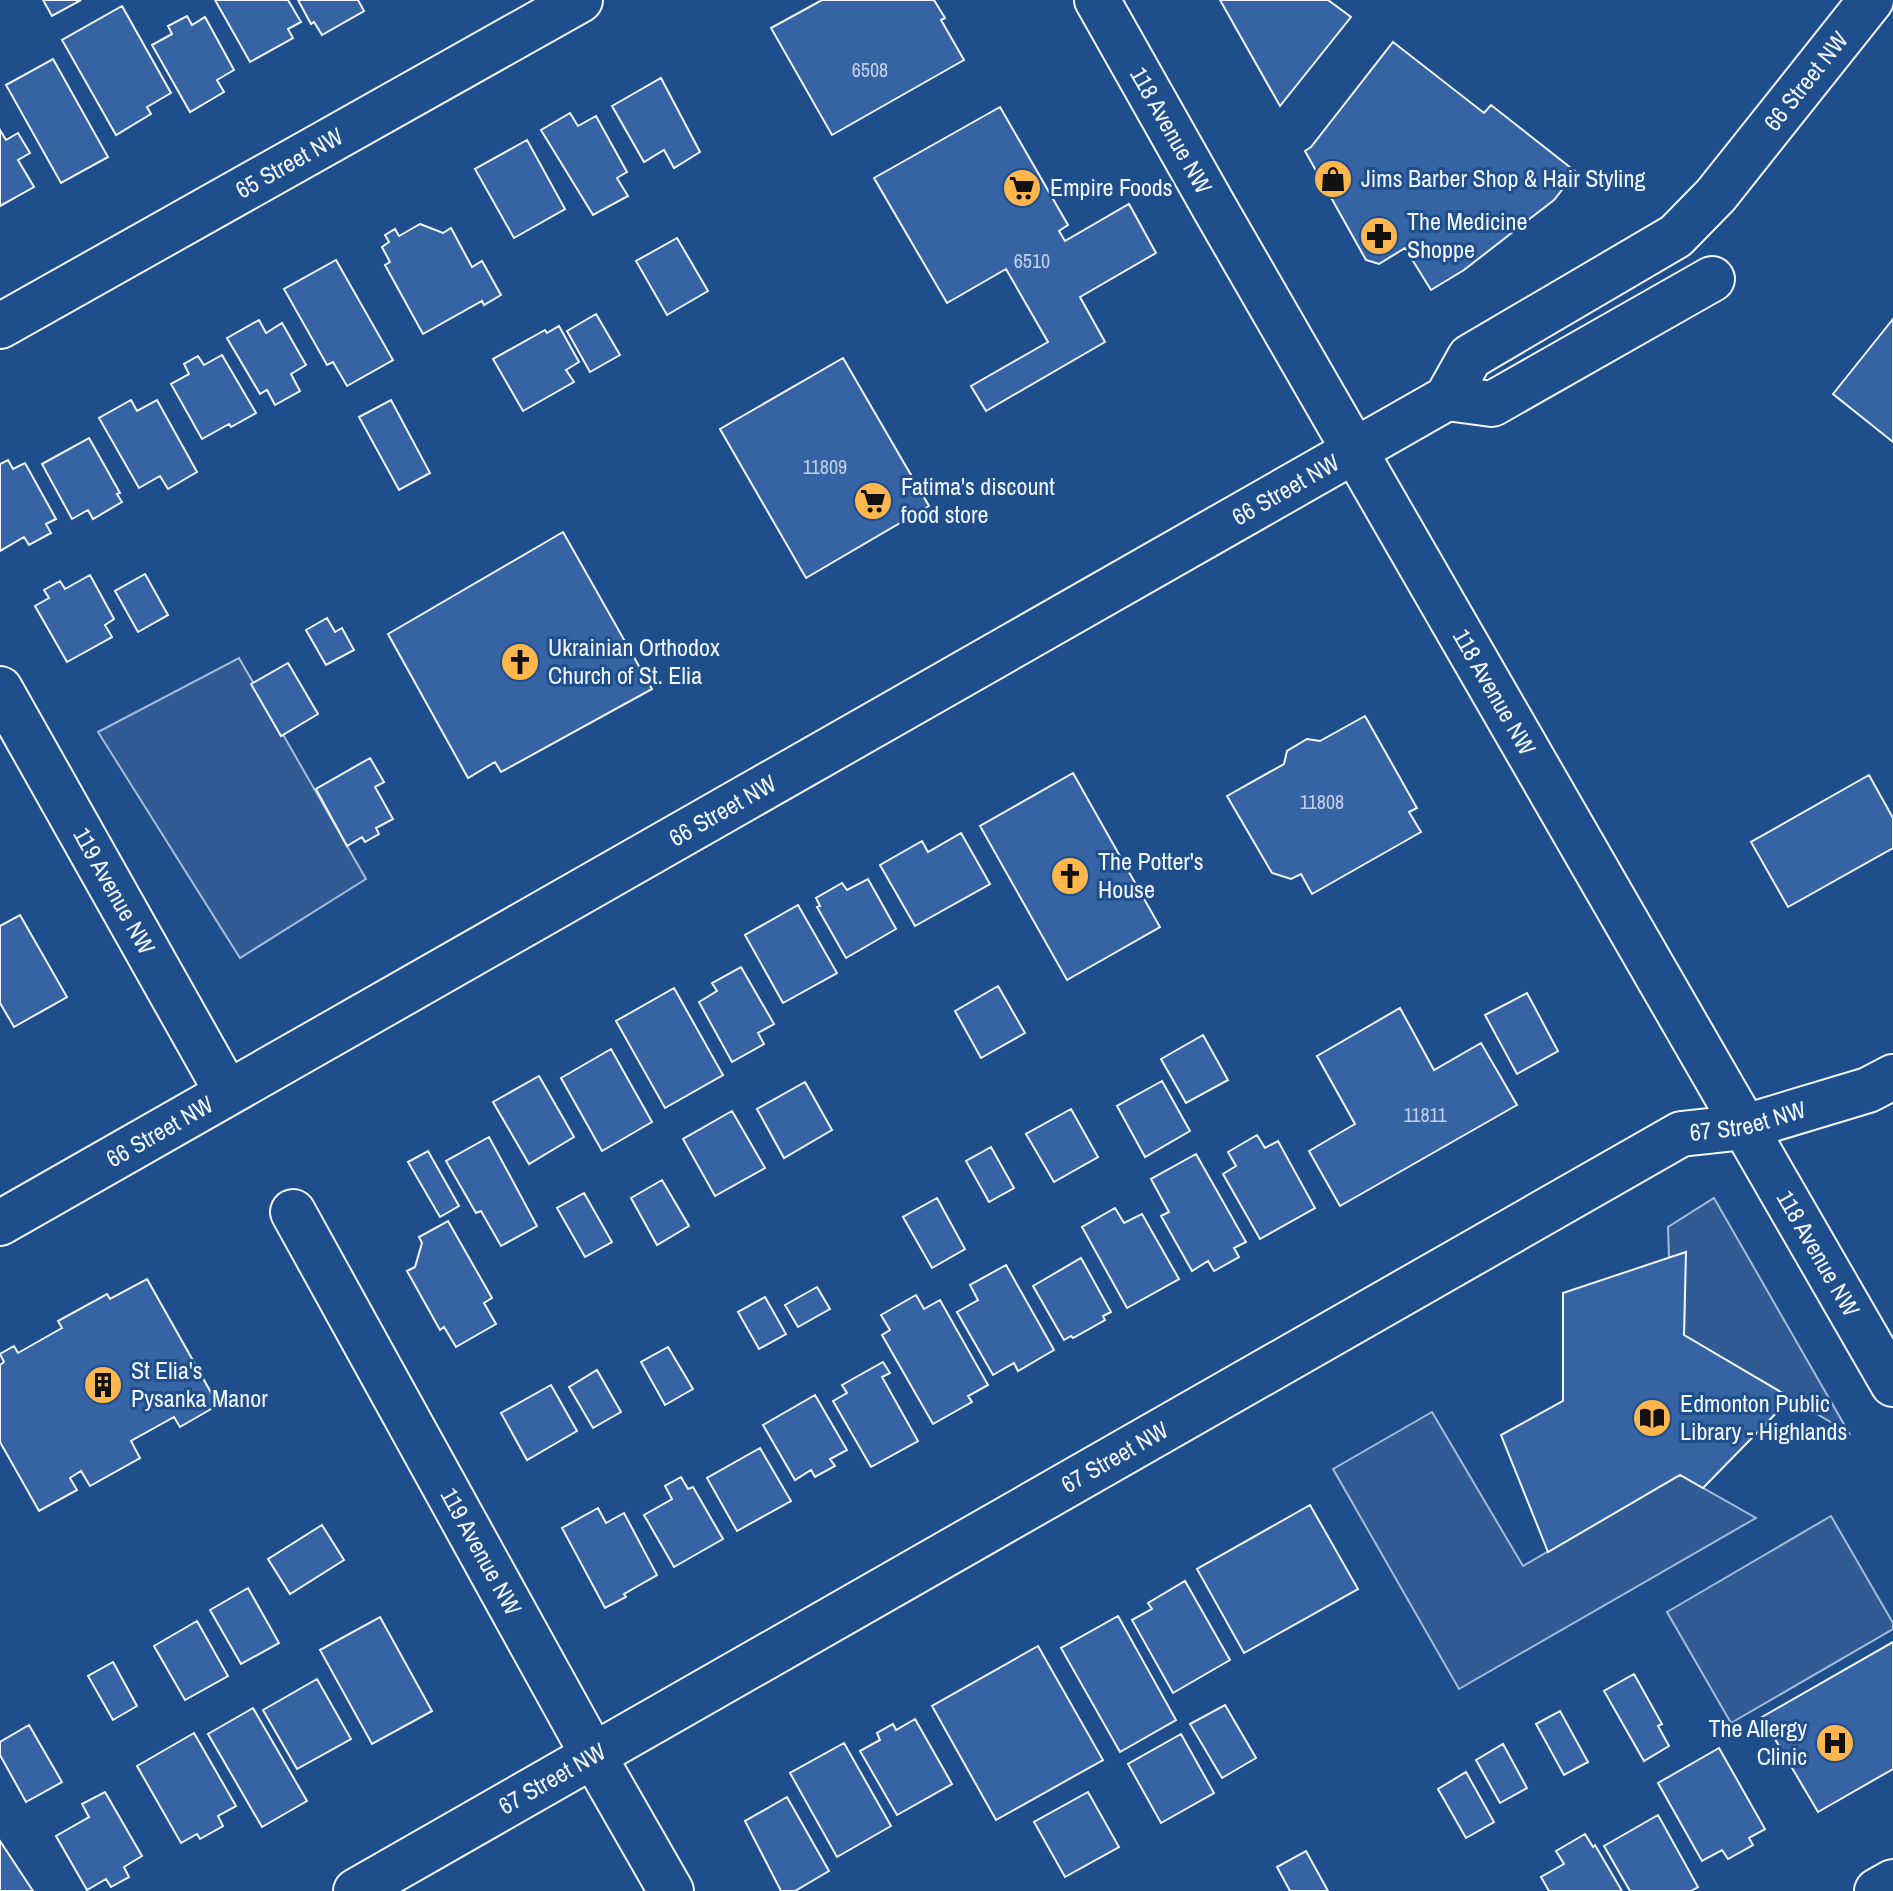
<svg xmlns="http://www.w3.org/2000/svg" width="1893" height="1891" font-family="'Archivo Narrow',sans-serif">
  <style>
    .parking { fill: #305b95; stroke: #a8bbd7; stroke-width: 2 }
    .building { fill: #3563a3; stroke: #f2f6ff; stroke-width: 2 }
    .lines { fill: none; stroke-linecap: round; stroke-linejoin: round }
    .street-casing { stroke: #f2f6ff; stroke-width: 48 }
    .secondary-casing { stroke: #f2f6ff; stroke-width: 48 }
    .street { stroke: #1f4e8c; stroke-width: 44 }
    .secondary { stroke: #1f4e8c; stroke-width: 44 }
    .labels { text-anchor: middle; stroke-width: 6; stroke-linejoin: round; paint-order: stroke }
    .number-label { font-size: 20px; fill: #c3d1e8 }
    .street-label { font-size: 24px; fill: #f2f6ff; stroke: #1f4e8c }
    .poi-label { font-size: 24px; fill: #f2f6ff; stroke: #1f4e8c; text-anchor: start }
  </style>
  <rect width="100%" height="100%" fill="#1f4e8c"/>
  <path class="parking" d="M 239,658 L 366,879 L 240,958 L 98,732 Z
    M 1714,1198 L 1849,1433 L 1684,1335 L 1685,1253 L 1669,1258 L 1668,1227 Z
    M 1432,1412 L 1523,1566 L 1680,1475 L 1756,1518 L 1459,1689 L 1333,1469 Z
    M 1831,1516 L 1893,1623 L 1893,1629 L 1731,1723 L 1667,1612 Z"/>
  <path class="building" d="M 43,0 L 81,0 L 52,16 Z
    M 215,0 L 288,0 L 301,22 L 288,29 L 293,38 L 250,62 Z
    M 298,0 L 358,0 L 364,11 L 322,35 L 314,22 L 311,24 Z
    M 822,0 L 934,0 L 945,18 L 941,20 L 964,60 L 832,135 L 771,28 Z
    M 1220,0 L 1328,0 L 1351,17 L 1280,106 Z
    M 122,6 L 171,93 L 147,107 L 151,114 L 116,135 L 62,40 Z
    M 187,16 L 192,25 L 205,17 L 234,70 L 217,80 L 224,92 L 190,112 L 152,45 L 172,34 L 168,26 Z
    M 1393,42 L 1484,113 L 1491,105 L 1576,172 L 1554,200 L 1464,270 L 1431,290 L 1405,248 L 1379,264 L 1366,260 L 1305,151 L 1311,147 Z
    M 53,59 L 108,157 L 61,183 L 6,85 Z
    M 661,78 L 700,152 L 674,168 L 664,150 L 644,162 L 612,106 Z
    M 1000,107 L 1068,225 L 1059,231 L 1065,241 L 1129,204 L 1156,253 L 1080,297 L 1105,342 L 986,411 L 971,386 L 1048,342 L 1006,269 L 947,303 L 874,178 Z
    M 570,113 L 578,126 L 596,116 L 627,172 L 617,178 L 628,196 L 593,215 L 541,130 Z
    M 0,130 L 6,140 L 18,133 L 30,153 L 18,160 L 34,187 L 0,206 Z
    M 527,140 L 565,209 L 514,238 L 475,169 Z
    M 420,224 L 443,233 L 451,228 L 472,267 L 482,261 L 501,295 L 484,305 L 482,301 L 423,334 L 385,265 L 390,262 L 382,247 L 389,242 L 385,235 L 395,229 L 399,236 Z
    M 677,238 L 708,291 L 667,315 L 636,261 Z
    M 336,260 L 393,360 L 347,386 L 333,362 L 327,365 L 284,289 Z
    M 596,314 L 620,355 L 590,372 L 567,331 Z
    M 1893,319 L 1893,442 L 1833,394 Z
    M 259,320 L 266,333 L 282,323 L 306,365 L 291,374 L 300,391 L 275,405 L 267,390 L 260,394 L 227,338 Z
    M 559,326 L 579,362 L 566,370 L 574,382 L 523,411 L 493,359 L 545,330 L 547,333 Z
    M 222,355 L 256,413 L 231,427 L 229,424 L 202,439 L 171,384 L 189,374 L 184,364 L 198,356 L 204,365 Z
    M 843,358 L 929,506 L 806,578 L 720,429 Z
    M 131,400 L 137,411 L 157,400 L 197,472 L 168,489 L 160,476 L 139,488 L 99,418 Z
    M 391,400 L 430,473 L 399,490 L 359,417 Z
    M 89,438 L 120,493 L 117,494 L 122,502 L 93,519 L 88,510 L 72,519 L 42,464 Z
    M 8,460 L 13,469 L 25,463 L 56,519 L 46,524 L 51,533 L 29,545 L 24,537 L 0,551 L 0,464 Z
    M 563,532 L 652,689 L 501,772 L 495,762 L 468,778 L 388,634 Z
    M 145,574 L 168,615 L 138,632 L 115,591 Z
    M 90,575 L 114,619 L 105,625 L 112,637 L 67,662 L 35,606 L 49,598 L 44,590 L 60,581 L 65,589 Z
    M 327,618 L 335,632 L 342,628 L 354,650 L 326,665 L 306,630 Z
    M 288,663 L 318,714 L 281,736 L 251,684 Z
    M 1365,716 L 1417,808 L 1409,812 L 1421,832 L 1312,894 L 1301,874 L 1291,879 L 1272,873 L 1227,796 L 1284,764 L 1287,751 L 1307,739 L 1320,741 Z
    M 370,758 L 384,782 L 375,787 L 393,819 L 376,828 L 379,834 L 365,842 L 362,837 L 347,846 L 316,789 Z
    M 1073,773 L 1160,927 L 1067,980 L 980,826 Z
    M 1869,775 L 1893,818 L 1893,848 L 1788,907 L 1751,842 Z
    M 961,833 L 990,884 L 915,926 L 880,865 L 922,841 L 928,852 Z
    M 868,879 L 896,929 L 846,958 L 817,907 L 820,906 L 816,898 L 842,883 L 847,890 Z
    M 798,905 L 837,973 L 783,1003 L 745,935 Z
    M 20,915 L 67,997 L 14,1027 L 0,1003 L 0,926 Z
    M 741,967 L 774,1024 L 758,1033 L 764,1044 L 732,1062 L 699,1002 L 717,991 L 712,983 Z
    M 998,986 L 1025,1033 L 981,1058 L 955,1011 Z
    M 674,988 L 723,1075 L 665,1108 L 616,1021 Z
    M 1527,993 L 1558,1051 L 1517,1074 L 1485,1015 Z
    M 1400,1008 L 1434,1070 L 1481,1043 L 1517,1105 L 1340,1206 L 1309,1151 L 1355,1124 L 1317,1056 Z
    M 1203,1035 L 1228,1080 L 1186,1103 L 1161,1059 Z
    M 611,1049 L 652,1122 L 602,1151 L 561,1078 Z
    M 539,1076 L 574,1137 L 529,1164 L 493,1102 Z
    M 1162,1081 L 1190,1131 L 1145,1157 L 1117,1106 Z
    M 805,1082 L 832,1130 L 784,1158 L 757,1109 Z
    M 1071,1109 L 1098,1157 L 1054,1182 L 1026,1134 Z
    M 732,1111 L 765,1168 L 715,1196 L 683,1139 Z
    M 1257,1135 L 1265,1148 L 1278,1141 L 1315,1208 L 1260,1239 L 1223,1174 L 1236,1166 L 1228,1152 Z
    M 489,1137 L 537,1226 L 501,1246 L 481,1211 L 476,1213 L 446,1161 Z
    M 991,1147 L 1014,1188 L 989,1202 L 966,1161 Z
    M 428,1151 L 459,1206 L 440,1217 L 408,1162 Z
    M 1196,1154 L 1246,1242 L 1234,1248 L 1239,1257 L 1214,1271 L 1208,1261 L 1192,1271 L 1161,1216 L 1169,1212 L 1151,1179 Z
    M 662,1180 L 689,1226 L 657,1245 L 631,1198 Z
    M 584,1193 L 612,1242 L 585,1257 L 557,1208 Z
    M 937,1198 L 965,1249 L 932,1268 L 903,1217 Z
    M 1115,1208 L 1124,1223 L 1142,1214 L 1179,1279 L 1127,1308 L 1082,1227 Z
    M 448,1221 L 492,1298 L 484,1303 L 496,1324 L 456,1347 L 444,1327 L 440,1330 L 407,1271 L 415,1267 L 422,1243 L 419,1237 Z
    M 1686,1252 L 1684,1335 L 1791,1398 L 1703,1488 L 1680,1475 L 1548,1552 L 1501,1435 L 1563,1401 L 1563,1293 Z
    M 1081,1258 L 1111,1312 L 1103,1316 L 1105,1320 L 1073,1338 L 1071,1336 L 1064,1340 L 1033,1286 Z
    M 1006,1265 L 1054,1350 L 1018,1371 L 1014,1363 L 993,1375 L 957,1312 L 978,1300 L 970,1285 Z
    M 147,1279 L 218,1405 L 180,1427 L 174,1417 L 131,1441 L 140,1458 L 90,1486 L 81,1471 L 70,1478 L 77,1490 L 39,1511 L 0,1442 L 0,1365 L 4,1362 L 0,1354 L 14,1346 L 18,1353 L 62,1328 L 58,1321 L 107,1294 L 110,1299 Z
    M 817,1287 L 830,1309 L 798,1327 L 785,1305 Z
    M 916,1295 L 924,1309 L 940,1300 L 988,1385 L 968,1396 L 972,1402 L 933,1424 L 882,1335 L 890,1330 L 881,1315 Z
    M 765,1297 L 786,1334 L 759,1349 L 738,1312 Z
    M 668,1347 L 693,1389 L 665,1405 L 641,1362 Z
    M 883,1362 L 890,1373 L 882,1377 L 918,1441 L 871,1467 L 833,1401 L 847,1393 L 842,1385 Z
    M 597,1370 L 621,1412 L 593,1428 L 569,1387 Z
    M 551,1385 L 577,1431 L 527,1460 L 501,1413 Z
    M 815,1395 L 847,1450 L 830,1459 L 835,1466 L 815,1477 L 811,1470 L 795,1480 L 763,1425 Z
    M 760,1448 L 791,1501 L 737,1531 L 707,1478 Z
    M 681,1477 L 688,1489 L 693,1487 L 723,1539 L 674,1567 L 644,1515 L 672,1499 L 665,1486 Z
    M 1310,1505 L 1358,1589 L 1244,1653 L 1197,1569 Z
    M 598,1508 L 606,1523 L 624,1513 L 657,1575 L 624,1594 L 626,1597 L 605,1608 L 562,1528 Z
    M 322,1525 L 344,1560 L 290,1594 L 268,1559 Z
    M 1185,1581 L 1230,1660 L 1173,1693 L 1132,1620 L 1152,1609 L 1148,1603 Z
    M 248,1588 L 279,1643 L 241,1664 L 210,1610 Z
    M 1118,1616 L 1176,1720 L 1120,1752 L 1061,1648 Z
    M 380,1617 L 432,1711 L 372,1744 L 320,1650 Z
    M 197,1621 L 228,1676 L 185,1700 L 154,1646 Z
    M 1893,1642 L 1893,1769 L 1818,1812 L 1762,1717 Z
    M 1038,1646 L 1103,1760 L 996,1820 L 932,1706 Z
    M 113,1662 L 137,1706 L 113,1720 L 88,1676 Z
    M 1634,1674 L 1662,1724 L 1658,1726 L 1669,1746 L 1644,1761 L 1604,1691 Z
    M 317,1679 L 351,1739 L 297,1769 L 263,1710 Z
    M 1225,1705 L 1256,1758 L 1222,1778 L 1190,1724 Z
    M 253,1708 L 307,1801 L 262,1827 L 208,1734 Z
    M 1560,1711 L 1588,1762 L 1564,1775 L 1536,1724 Z
    M 915,1719 L 952,1784 L 897,1815 L 860,1751 L 880,1740 L 877,1733 L 893,1724 L 896,1730 Z
    M 29,1725 L 62,1782 L 26,1802 L 0,1755 L 0,1742 Z
    M 194,1733 L 236,1806 L 218,1816 L 223,1826 L 200,1839 L 197,1834 L 181,1843 L 137,1766 Z
    M 1181,1734 L 1214,1793 L 1161,1823 L 1128,1764 Z
    M 844,1743 L 891,1826 L 837,1857 L 790,1773 Z
    M 1503,1744 L 1527,1788 L 1500,1803 L 1476,1760 Z
    M 1719,1748 L 1765,1829 L 1749,1838 L 1753,1845 L 1728,1859 L 1722,1850 L 1702,1861 L 1658,1783 Z
    M 1466,1772 L 1494,1822 L 1466,1838 L 1438,1789 Z
    M 105,1792 L 142,1856 L 124,1867 L 129,1877 L 111,1887 L 106,1879 L 87,1890 L 56,1836 L 89,1817 L 82,1804 Z
    M 1088,1792 L 1119,1847 L 1065,1877 L 1034,1822 Z
    M 787,1797 L 829,1871 L 795,1891 L 781,1891 L 745,1821 Z
    M 1658,1815 L 1698,1887 L 1691,1891 L 1630,1891 L 1604,1846 Z
    M 1585,1834 L 1593,1847 L 1595,1845 L 1622,1891 L 1549,1891 L 1541,1877 L 1564,1864 L 1556,1851 Z
    M 0,1841 L 33,1891 L 0,1891 Z
    M 1306,1851 L 1328,1891 L 1290,1891 L 1277,1867 Z"/>
  <g class="lines">
    <g class="street-casing">
      <g id="street">
        <path id="s1" d="M 0,326 L 580,0"/>
        <path id="s2" d="M 0,689 L 227,1092"/>
        <path id="s3" d="M 293,1212 L 593,1755 L 671,1891"/>
        <path id="s4" d="M 356,1891 L 1681,1134 L 1745,1127 L 1868,1090 L 1893,1077"/>
        <path d="M 1877,1891 L 1893,1882"/>
      </g>
    </g>
    <g class="secondary-casing">
      <g id="secondary">
        <path id="s5" d="M 1097,0 L 1214,207 L 1893,1384"/>
        <path d="M 1447,398 L 1492,404 L 1712,279"/>
        <path id="s6" d="M 0,1223 L 1447,398 L 1470,357 L 1676,236 L 1716,195 L 1871,0"/>
      </g>
    </g>
    <use href="#street" class="street"/>
    <use href="#secondary" class="secondary"/>
  </g>
  <defs>
    <g id="shop-disc" transform="scale(2)"><circle r="9.5" fill="#ffb74d" stroke="#1f4e8c"/><path d="M-5-2.5h2.3a2.7 3.5 0 0 1 5.4 0H5L5.5 6h-11ZM-1.5-2.5h3a1.5 2.3 0 0 0-3 0Z" fill="#111"/></g>
    <g id="supermarket-disc" transform="scale(2)"><circle r="9.5" fill="#ffb74d" stroke="#1f4e8c"/><path d="M-6-5.5h2.5l.6 2H6L4.5 2H-2.5L-4.4-4H-6ZM-1.5 3.2a1.3 1.3 0 1 0 .1 0ZM3 3.2a1.3 1.3 0 1 0 .1 0Z" fill="#111"/></g>
    <g id="pharmacy-disc" transform="scale(2)"><circle r="9.5" fill="#ffb74d" stroke="#1f4e8c"/><path d="M-2-6h4v4h4v4h-4v4h-4v-4h-4v-4h4Z" fill="#111"/></g>
    <g id="church-disc" transform="scale(2)"><circle r="9.5" fill="#ffb74d" stroke="#1f4e8c"/><path d="M-1.2-6h2.4v3.5h3.3v2.4h-3.3V6h-2.4V-.1h-3.3v-2.4h3.3Z" fill="#111"/></g>
    <g id="building-disc" transform="scale(2)"><circle r="9.5" fill="#ffb74d" stroke="#1f4e8c"/><path d="M-4-6H4V6H1V3H-1V6H-4ZM-2.5-4.3h1.7v1.8h-1.7ZM.8-4.3h1.7v1.8H.8ZM-2.5-1h1.7V.8h-1.7ZM.8-1h1.7V.8H.8Z" fill="#111"/></g>
    <g id="library-disc" transform="scale(2)"><circle r="9.5" fill="#ffb74d" stroke="#1f4e8c"/><path d="M-6-4Q-3-5.5-.7-3.5V5Q-3 3-6 4ZM6-4Q3-5.5 .7-3.5V5Q3 3 6 4Z" fill="#111"/></g>
    <g id="hospital-disc" transform="scale(2)"><circle r="9.5" fill="#ffb74d" stroke="#1f4e8c"/><path d="M-5-5h3v3.5h4V-5h3V5h-3V1.5h-4V5h-3Z" fill="#111"/></g>
  </defs>
  <g fill-rule="evenodd">
    <use href="#shop-disc" x="1333" y="179"/>
    <use href="#supermarket-disc" x="1022" y="188"/>
    <use href="#pharmacy-disc" x="1379" y="236"/>
    <use href="#supermarket-disc" x="873" y="501"/>
    <use href="#church-disc" x="520" y="662"/>
    <use href="#church-disc" x="1070" y="876"/>
    <use href="#building-disc" x="103" y="1385"/>
    <use href="#library-disc" x="1652" y="1418"/>
    <use href="#hospital-disc" x="1835" y="1743"/>
  </g>
  <g class="labels">
    <g class="number-label">
      <text x="870" y="77">6508</text>
      <text x="1032" y="268">6510</text>
      <text x="825" y="474">11809</text>
      <text x="1322" y="809">11808</text>
      <text x="1425" y="1122">11811</text>
    </g>
    <g class="street-label">
      <text dy="8" stroke="none"><textPath href="#s6" startOffset="2154">66 Street NW</textPath></text>
      <text dy="8" stroke="none"><textPath href="#s5" startOffset="150">118 Avenue NW</textPath></text>
      <text dy="8" stroke="none"><textPath href="#s1" startOffset="332">65 Street NW</textPath></text>
      <text dy="8" stroke="none"><textPath href="#s6" startOffset="1480">66 Street NW</textPath></text>
      <text dy="8" stroke="none"><textPath href="#s5" startOffset="798">118 Avenue NW</textPath></text>
      <text dy="8" stroke="none"><textPath href="#s6" startOffset="832">66 Street NW</textPath></text>
      <text dy="8" stroke="none"><textPath href="#s2" startOffset="232">119 Avenue NW</textPath></text>
      <text dy="8" stroke="none"><textPath href="#s4" startOffset="1594">67 Street NW</textPath></text>
      <text dy="8" stroke="none"><textPath href="#s6" startOffset="184">66 Street NW</textPath></text>
      <text dy="8" stroke="none"><textPath href="#s5" startOffset="1446">118 Avenue NW</textPath></text>
      <text dy="8" stroke="none"><textPath href="#s4" startOffset="874">67 Street NW</textPath></text>
      <text dy="8" stroke="none"><textPath href="#s3" startOffset="388">119 Avenue NW</textPath></text>
      <text dy="8" stroke="none"><textPath href="#s4" startOffset="226">67 Street NW</textPath></text>
    </g>
    <g class="poi-label">
      <text x="1361" y="187">Jims Barber Shop &amp; Hair Styling</text>
      <text x="1050" y="196">Empire Foods</text>
      <text x="1407" y="230">The Medicine<tspan x="1407" dy="28">Shoppe</tspan></text>
      <text x="901" y="495">Fatima's discount<tspan x="901" dy="28">food store</tspan></text>
      <text x="548" y="656">Ukrainian Orthodox<tspan x="548" dy="28">Church of St. Elia</tspan></text>
      <text x="1098" y="870">The Potter's<tspan x="1098" dy="28">House</tspan></text>
      <text x="131" y="1379">St Elia's<tspan x="131" dy="28">Pysanka Manor</tspan></text>
      <text x="1680" y="1412">Edmonton Public<tspan x="1680" dy="28">Library - Highlands</tspan></text>
      <text x="1807" y="1737" text-anchor="end">The Allergy<tspan x="1807" dy="28">Clinic</tspan></text>
    </g>
  </g>
</svg>
